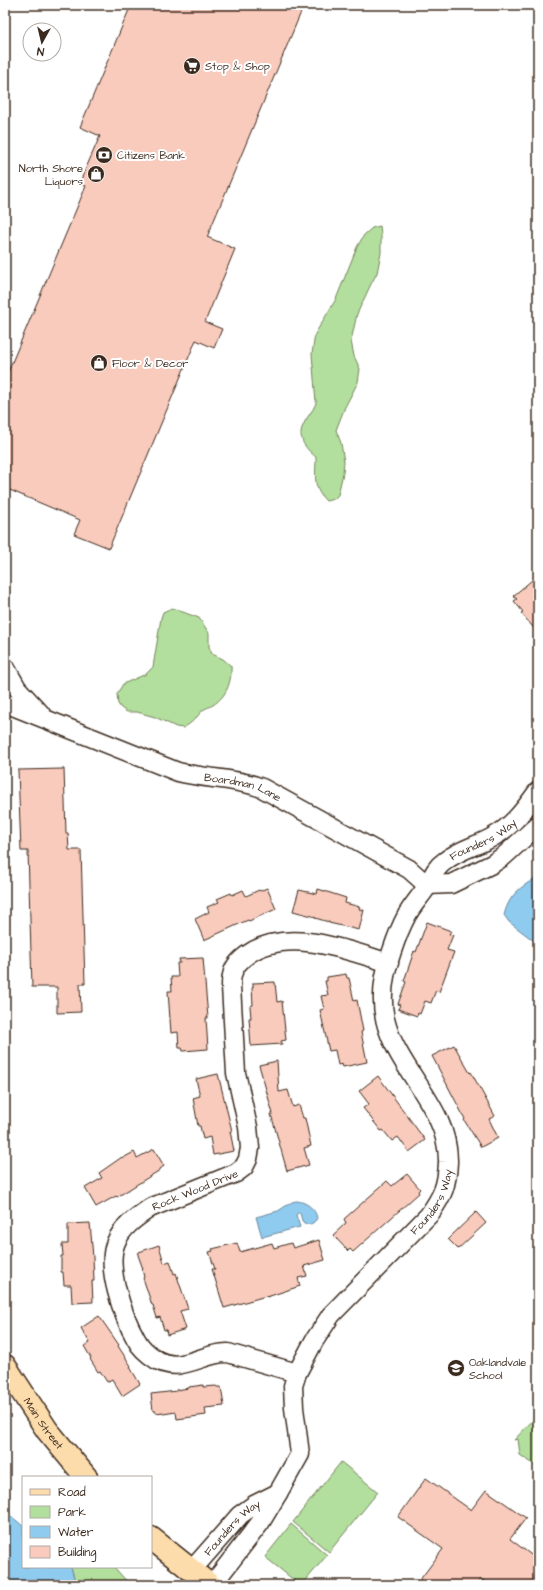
<svg xmlns="http://www.w3.org/2000/svg" width="543" height="1590" font-family="'Architects Daughter',sans-serif">
  <style>
    .green { fill: #b2df9d; stroke: #76845e }
    .water { fill: #8fcaef; stroke: #6d8a9b }
    .building { fill: #f9cbbd; stroke: #3b2a1e }
    .lines { fill: none; stroke-linecap: round; stroke-linejoin: round }
    .street-casing { stroke: #3b2a1e; stroke-width: 21 }
    .primary-casing { stroke: #3b2a1e; stroke-width: 25 }
    .street { stroke: #fff; stroke-width: 18 }
    .primary { stroke: #fddcac; stroke-width: 22 }
    .labels { text-anchor: middle; stroke-width: 4; stroke-linejoin: round; paint-order: stroke }
    .poi-label { font-size: 11px; fill: #3b2a1e; stroke: #fff; text-anchor: start }
    .street-label { font-size: 11px; fill: #3b2a1e; stroke: #fff }
  </style>
  <rect width="100%" height="100%" fill="#fff"/>
  <filter id="ink" filterUnits="userSpaceOnUse"><feTurbulence type="fractalNoise" baseFrequency=".025" numOctaves="2"/><feDisplacementMap in="SourceGraphic" scale="8" xChannelSelector="R" yChannelSelector="G"/><feConvolveMatrix kernelMatrix="1 2 1 2 8 2 1 2 1" color-interpolation-filters="sRGB"/></filter>
  <g filter="url(#ink)">
    <path class="green" d="M 380,226 L 381,234 L 381,253 L 377,273 L 371,284 L 357,314 L 351,341 L 354,356 L 360,369 L 358,382 L 345,407 L 336,430 L 341,443 L 344,462 L 343,473 L 338,495 L 334,499 L 326,501 C 312,487 316,476 316,457 C 307,450 298,440 302,428 C 305,418 313,412 316,403 L 312,354 L 315,334 L 336,299 L 357,247 L 364,235 L 372,228 Z
      M 172,608 L 199,618 L 209,633 L 209,647 L 212,654 L 223,659 L 231,666 C 232,681 227,696 213,705 C 210,707 205,708 202,711 C 196,718 192,723 183,728 L 176,727 L 155,717 L 137,712 L 127,712 L 121,708 L 118,704 L 117,694 L 123,684 L 146,674 L 153,667 L 161,618 L 163,612 Z
      M 538,1415 L 538,1467 L 520,1455 L 518,1439 L 514,1440 Z
      M 341,1462 L 378,1492 L 329,1552 L 293,1522 Z
      M 291,1524 L 327,1555 L 302,1585 L 300,1585 L 265,1557 Z
      M 71,1567 L 114,1567 L 130,1585 L 76,1585 Z"/>
    <path class="water" d="M 538,877 L 538,944 L 509,922 L 504,915 C 509,895 520,887 538,877 Z
      M 296,1201 C 305,1201 316,1209 317,1218 C 315,1223 308,1227 303,1222 C 301,1220 301,1215 300,1213 L 298,1213 L 296,1215 L 300,1227 L 262,1237 L 256,1217 L 278,1211 L 292,1202 Z
      M 5,1511 L 23,1526 L 23,1567 L 71,1567 L 76,1585 L 5,1585 Z"/>
    <path class="building" d="M 131,5 L 304,5 L 207,237 L 235,249 L 205,322 L 222,329 L 214,348 L 196,340 L 109,548 L 74,534 L 80,520 L 5,488 L 5,379 L 86,186 L 79,184 L 100,136 L 80,127 Z
      M 538,575 L 538,633 L 521,613 L 523,612 L 514,601 L 517,599 L 513,596 Z
      M 64,769 L 66,833 L 68,833 L 69,850 L 81,850 L 85,984 L 80,984 L 81,1012 L 57,1013 L 57,987 L 32,987 L 28,851 L 21,851 L 18,770 Z
      M 267,888 L 276,909 L 249,921 L 248,920 L 204,940 L 195,919 L 209,912 L 207,907 L 219,902 L 217,899 L 231,893 L 232,895 L 243,890 L 246,896 L 259,890 L 260,891 Z
      M 318,889 L 346,898 L 345,903 L 360,907 L 359,909 L 364,910 L 359,930 L 329,923 L 329,922 L 315,918 L 316,917 L 293,911 L 299,890 L 317,894 Z
      M 427,922 L 451,931 L 449,934 L 453,935 L 447,950 L 454,952 L 439,992 L 436,990 L 431,1003 L 425,1001 L 420,1014 L 418,1013 L 417,1016 L 398,1009 L 400,1005 L 398,1004 L 406,982 L 404,981 L 414,951 L 416,952 Z
      M 203,958 L 208,1018 L 206,1018 L 208,1049 L 183,1051 L 182,1048 L 179,1048 L 178,1032 L 171,1033 L 168,991 L 172,991 L 171,977 L 178,977 L 177,963 L 180,963 L 179,959 Z
      M 346,974 L 347,978 L 349,978 L 354,1001 L 357,1000 L 363,1031 L 361,1032 L 367,1062 L 343,1067 L 342,1064 L 338,1065 L 335,1050 L 329,1051 L 320,1010 L 324,1009 L 321,996 L 328,995 L 325,981 L 327,981 L 327,977 Z
      M 275,982 L 277,1002 L 282,1001 L 286,1040 L 281,1041 L 282,1044 L 251,1046 L 249,1018 L 251,1018 L 250,1006 L 253,1005 L 252,988 L 253,987 L 253,983 Z
      M 454,1045 L 470,1073 L 471,1072 L 495,1116 L 489,1119 L 498,1138 L 481,1147 L 464,1120 L 465,1119 L 432,1056 Z
      M 277,1061 L 279,1092 L 288,1090 L 293,1107 L 299,1105 L 303,1118 L 305,1118 L 311,1146 L 304,1148 L 309,1165 L 287,1171 L 271,1114 L 273,1114 L 259,1065 Z
      M 218,1074 L 232,1131 L 230,1131 L 234,1151 L 213,1155 L 210,1137 L 203,1139 L 200,1126 L 198,1126 L 193,1098 L 200,1096 L 196,1079 Z
      M 378,1076 L 425,1140 L 409,1152 L 398,1137 L 392,1141 L 383,1130 L 381,1131 L 363,1108 L 369,1104 L 359,1091 Z
      M 154,1149 L 164,1166 L 160,1169 L 160,1170 L 117,1197 L 116,1196 L 96,1207 L 85,1188 L 102,1178 L 99,1173 L 122,1157 L 123,1158 L 134,1152 L 137,1158 Z
      M 407,1174 L 420,1189 L 418,1191 L 419,1193 L 353,1252 L 350,1249 L 348,1251 L 333,1235 L 346,1223 L 344,1219 L 387,1181 L 392,1186 Z
      M 476,1212 L 486,1223 L 458,1249 L 448,1239 Z
      M 90,1223 L 93,1257 L 94,1281 L 92,1281 L 93,1302 L 72,1303 L 71,1285 L 64,1285 L 63,1272 L 61,1272 L 61,1256 L 63,1256 L 62,1244 L 68,1244 L 68,1224 Z
      M 319,1240 L 325,1260 L 304,1266 L 307,1276 L 298,1278 L 300,1286 L 267,1297 L 266,1296 L 224,1308 L 212,1269 L 215,1269 L 209,1252 L 213,1251 L 212,1249 L 237,1243 L 240,1252 L 272,1243 L 274,1248 L 291,1243 L 293,1248 Z
      M 159,1245 L 164,1263 L 170,1261 L 174,1274 L 176,1273 L 188,1309 L 180,1311 L 186,1329 L 167,1335 L 166,1329 L 164,1330 L 160,1317 L 157,1318 L 153,1305 L 152,1305 L 143,1278 L 144,1277 L 142,1269 L 143,1269 L 138,1255 L 139,1252 Z
      M 99,1316 L 119,1345 L 118,1346 L 131,1366 L 130,1367 L 140,1384 L 122,1396 L 112,1379 L 107,1382 L 100,1371 L 98,1372 L 90,1359 L 91,1358 L 84,1346 L 90,1343 L 81,1328 Z
      M 203,1385 L 203,1387 L 216,1386 L 217,1387 L 221,1387 L 224,1406 L 205,1408 L 206,1415 L 177,1419 L 176,1412 L 163,1414 L 163,1412 L 156,1413 L 156,1411 L 153,1411 L 151,1394 L 177,1391 L 176,1390 L 189,1388 L 189,1387 Z
      M 426,1478 L 471,1510 L 486,1490 L 526,1518 L 510,1539 L 538,1560 L 538,1585 L 490,1585 L 481,1579 L 477,1585 L 416,1585 L 443,1549 L 398,1517 Z"/>
    <g class="lines">
      <g class="street-casing">
        <g id="street">
          <path d="M 5,667 L 17,688 L 41,714"/>
          <path id="s1" d="M 5,703 L 178,772 C 206,779 236,778 262,788 L 409,869 L 427,885"/>
          <path d="M 427,885 L 451,884 L 492,864 L 504,856 L 538,825"/>
          <path id="s2" d="M 297,1373 L 228,1353 C 203,1352 182,1374 157,1360 C 149,1355 140,1347 136,1339 C 123,1316 105,1267 116,1242 C 122,1227 137,1217 150,1208 L 236,1173 L 244,1167 L 248,1159 L 250,1148 L 248,1127 L 236,1073 L 231,986 C 231,971 235,964 247,955 C 286,926 347,950 389,963"/>
          <path id="s3" d="M 278,1493 L 300,1454 L 294,1408 L 293,1386 L 297,1373 L 314,1341 L 331,1315 L 429,1215 C 443,1195 447,1186 448,1162 C 449,1107 397,1071 385,1019 C 380,996 384,973 392,951 C 396,939 401,926 407,915 C 413,904 422,895 428,885 C 433,875 436,867 445,861 C 459,850 476,846 491,838 C 512,827 525,809 538,791"/>
          <path id="s4" d="M 191,1571 L 240,1515 L 254,1505 L 278,1493 L 260,1523 L 212,1585"/>
        </g>
      </g>
      <g class="primary-casing">
        <g id="primary">
          <path id="s5" d="M 5,1366 L 47,1430 L 86,1477"/>
          <path d="M 151,1538 L 210,1585"/>
        </g>
      </g>
      <use href="#street" class="street"/>
      <use href="#primary" class="primary"/>
    </g>
  </g>
  <defs>
    <g id="supermarket-disc" transform="scale(0.9)"><circle r="9.5" fill="#3b2a1e" stroke="#fff"/><path d="M-6-5.5h2.5l.6 2H6L4.5 2H-2.5L-4.4-4H-6ZM-1.5 3.2a1.3 1.3 0 1 0 .1 0ZM3 3.2a1.3 1.3 0 1 0 .1 0Z" fill="#fff"/></g>
    <g id="bank-disc" transform="scale(0.9)"><circle r="9.5" fill="#3b2a1e" stroke="#fff"/><path d="M-6-4H6V4H-6ZM0-2.3a2.3 2.3 0 1 0 0 4.6a2.3 2.3 0 1 0 0-4.6Z" fill="#fff"/></g>
    <g id="shop-disc" transform="scale(0.9)"><circle r="9.5" fill="#3b2a1e" stroke="#fff"/><path d="M-5-2.5h2.3a2.7 3.5 0 0 1 5.4 0H5L5.5 6h-11ZM-1.5-2.5h3a1.5 2.3 0 0 0-3 0Z" fill="#fff"/></g>
    <g id="school-disc" transform="scale(0.9)"><circle r="9.5" fill="#3b2a1e" stroke="#fff"/><path d="M0-5L7-2L0 1L-7-2ZM-4 1L0 2.5L4 1V4Q0 6-4 4Z" fill="#fff"/></g>
  </defs>
  <g fill-rule="evenodd">
    <use href="#supermarket-disc" x="192" y="66"/>
    <use href="#bank-disc" x="104" y="155"/>
    <use href="#shop-disc" x="96" y="174"/>
    <use href="#shop-disc" x="99" y="363"/>
    <use href="#school-disc" x="456" y="1368"/>
  </g>
  <g class="labels">
    <g class="poi-label">
      <text x="205" y="70">Stop &amp; Shop</text>
      <text x="117" y="159">Citizens Bank</text>
      <text x="83" y="172" text-anchor="end">North Shore<tspan x="83" dy="13">Liquors</tspan></text>
      <text x="112" y="367">Floor &amp; Decor</text>
      <text x="469" y="1366">Oaklandvale<tspan x="469" dy="13">School</tspan></text>
    </g>
    <g class="street-label">
      <text dy="4" stroke="none"><textPath href="#s1" startOffset="253">Boardman Lane</textPath></text>
      <text dy="4" stroke="none"><textPath href="#s3" startOffset="768">Founders Way</textPath></text>
      <text dy="4" stroke="none"><textPath href="#s2" startOffset="374">Rock Wood Drive</textPath></text>
      <text dy="4" stroke="none"><textPath href="#s3" startOffset="347">Founders Way</textPath></text>
      <text dy="4" stroke="none"><textPath href="#s5" startOffset="69">Main Street</textPath></text>
      <text dy="4" stroke="none"><textPath href="#s4" startOffset="60">Founders Way</textPath></text>
    </g>
  </g>
  <rect width="543" height="1590" fill="none" stroke="#fff" stroke-width="20"/>
  <rect x="10" y="10" width="523" height="1570" fill="none" stroke="#3b2a1e" stroke-width="1.5" filter="url(#ink)"/>
  <rect x="22" y="1476" width="130" height="92" fill="#ffffff" stroke="#b1aaa5"/>
  <rect x="30" y="1489" width="20" height="6" fill="#fddcac" stroke="#b1aaa5"/>
  <text x="58" y="1496" font-size="12" fill="#3b2a1e">Road</text>
  <rect x="30" y="1506" width="20" height="12" fill="#b2df9d" stroke="#b1aaa5"/>
  <text x="58" y="1516" font-size="12" fill="#3b2a1e">Park</text>
  <rect x="30" y="1526" width="20" height="12" fill="#8fcaef" stroke="#b1aaa5"/>
  <text x="58" y="1536" font-size="12" fill="#3b2a1e">Water</text>
  <rect x="30" y="1546" width="20" height="12" fill="#f9cbbd" stroke="#b1aaa5"/>
  <text x="58" y="1556" font-size="12" fill="#3b2a1e">Building</text>
  <g transform="translate(42 42) rotate(188)"><circle r="19" fill="#ffffff" stroke="#b1aaa5"/>
  <path d="M0-3L7 15L0 10L-7 15Z" fill="#3b2a1e"/>
  <text y="-6" font-size="11" font-weight="bold" text-anchor="middle" fill="#3b2a1e">N</text>
  </g>
</svg>
